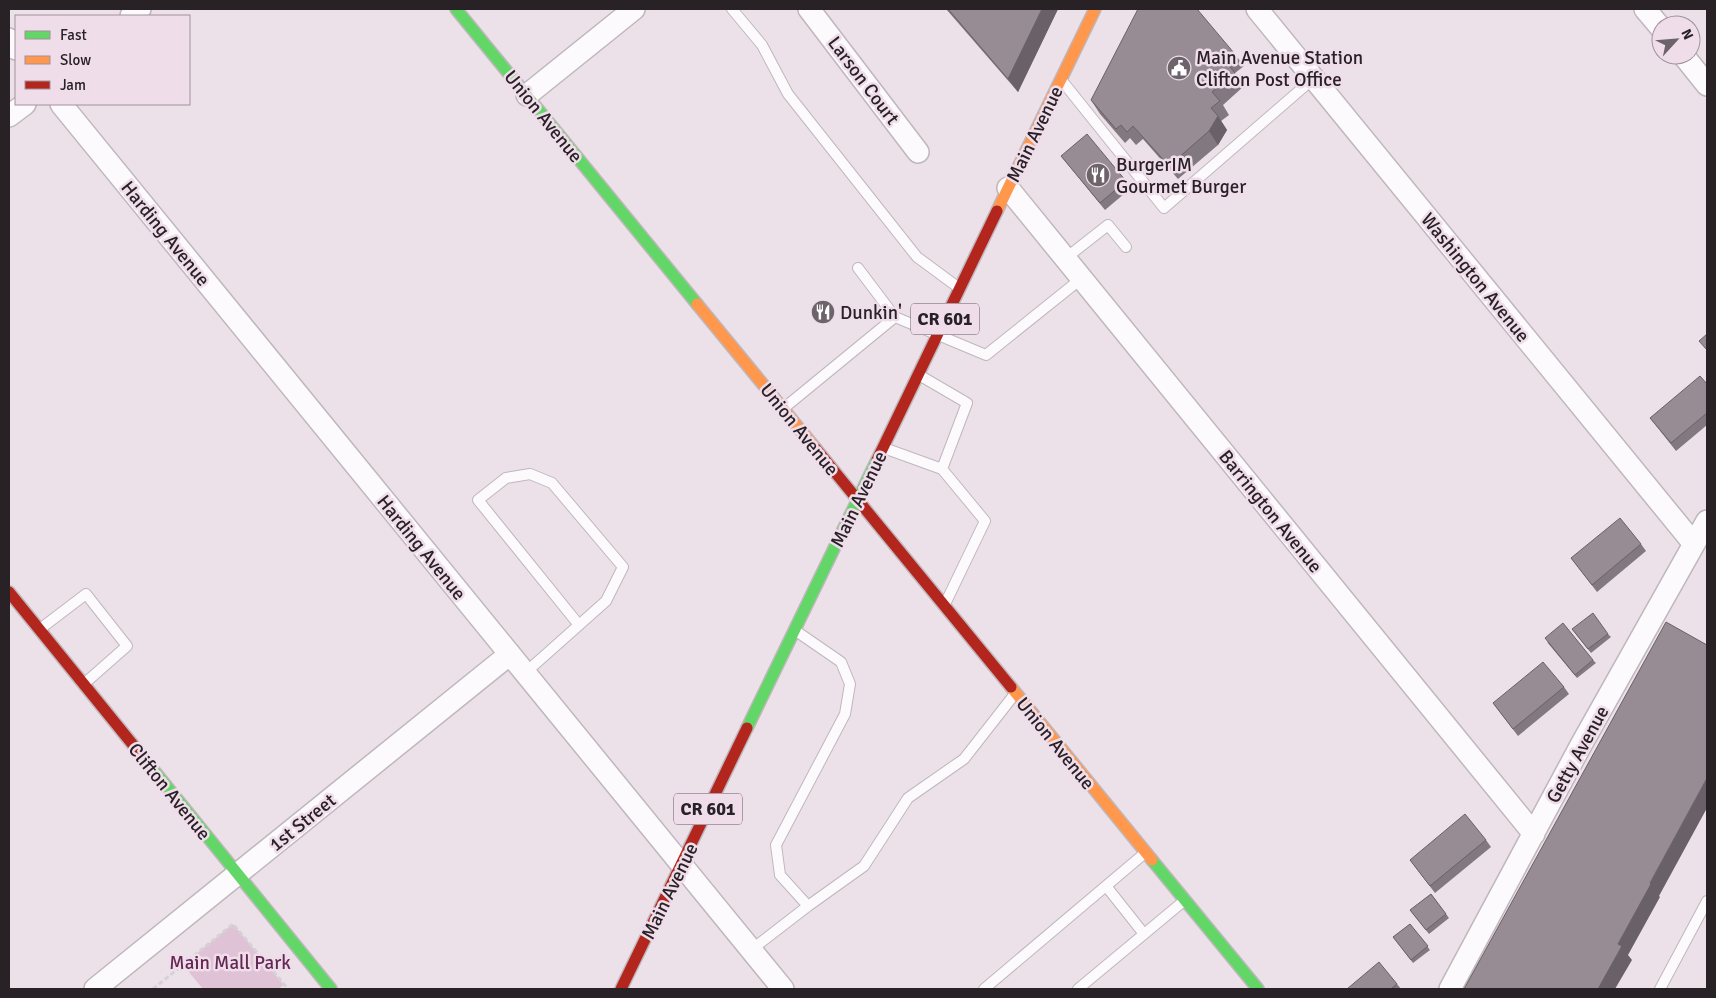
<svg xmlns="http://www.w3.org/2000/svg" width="1716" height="998" font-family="Signika,sans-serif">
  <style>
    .green { fill: #dfc2d6 }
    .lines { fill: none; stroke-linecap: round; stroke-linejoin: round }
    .lane-casing { stroke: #bfb7bc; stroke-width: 12 }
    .street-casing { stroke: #bfb7bc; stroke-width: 24 }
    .fast-casing { stroke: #bfb7bc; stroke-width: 14 }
    .slow-casing { stroke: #bfb7bc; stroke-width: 14 }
    .jam-casing { stroke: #bfb7bc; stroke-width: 14 }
    .path { stroke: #d4d2d4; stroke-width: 3; stroke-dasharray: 5 2.5; stroke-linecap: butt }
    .lane { stroke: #fcfafc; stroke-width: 10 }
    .street { stroke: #fcfafc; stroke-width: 21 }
    .fast { stroke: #63d668; stroke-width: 11 }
    .slow { stroke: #ff974d; stroke-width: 11 }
    .jam { stroke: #b3261e; stroke-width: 11 }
    .wall { fill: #82787f }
    .shaded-wall { fill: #6a6168 }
    .building { fill: #978b94; stroke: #6a6168 }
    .labels { text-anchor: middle; stroke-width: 5; stroke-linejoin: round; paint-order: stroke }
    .shield { fill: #f0ddea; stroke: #645961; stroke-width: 1 }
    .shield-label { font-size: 18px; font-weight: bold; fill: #282126 }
    .poi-label { font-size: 19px; fill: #282126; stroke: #f0ddea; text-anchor: start }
    .street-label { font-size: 19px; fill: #282126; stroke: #f0ddea }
    .park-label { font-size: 19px; fill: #612953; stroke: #f0ddea }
  </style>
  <rect width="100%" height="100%" fill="#ece1e9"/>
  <path class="green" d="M 233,924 L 284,985 L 278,989 L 203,989 L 183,965 Z"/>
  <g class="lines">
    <g class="lane-casing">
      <path id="lane" d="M 732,9 L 762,45 L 788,94 L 917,257 L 959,288
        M 1063,82 L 1164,208 L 1314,78
        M 1066,258 L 1108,225 L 1126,247
        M 858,268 L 895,317
        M 919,375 L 967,403 L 942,469 L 985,521 L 945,604
        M 784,408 L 895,317 L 986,355 L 1082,278
        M 884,448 L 942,469
        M 40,629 L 86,594 L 127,646 L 85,683
        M 525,673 L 606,601 L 623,567 L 552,483 L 530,474 L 506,478 L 478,500 L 579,625
        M 1106,886 L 1144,934
        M 808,906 L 864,866 L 908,798 L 964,759 L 1014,695
        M 751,950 L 808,906 L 780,875 L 776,845 L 845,714 L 850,684 L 841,662 L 796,631
        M 984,989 L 1145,853
        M 1078,989 L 1185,900
        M 1660,989 L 1707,901"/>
    </g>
    <g class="street-casing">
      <path id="street" d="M 809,9 L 918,152
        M 1257,9 L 1694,544
        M 1645,9 L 1661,28
        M 131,16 L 140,9
        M 9,39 L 16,49
        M 1683,55 L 1707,85
        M 527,95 L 634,9
        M 61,104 L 783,989
        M 9,116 L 25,104
        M 1008,188 L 1534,834
        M 95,989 L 510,654
        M 1450,989 L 1581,745 L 1707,521"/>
    </g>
    <g class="fast-casing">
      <path id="fast" d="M 456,9 L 697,304
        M 747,728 L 877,460
        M 138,751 L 331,989
        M 1152,860 L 1258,989"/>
    </g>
    <g class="slow-casing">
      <path id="slow" d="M 997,211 L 1095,9
        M 697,304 L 816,449
        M 1011,687 L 1152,860"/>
    </g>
    <g class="jam-casing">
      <path id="jam" d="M 816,449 L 1011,687
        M 877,460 L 997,211
        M 9,592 L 138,751
        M 621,989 L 747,728"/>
    </g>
    <path class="path" d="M 153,989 L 233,924 L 288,989"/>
    <use href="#lane" class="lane"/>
    <use href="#street" class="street"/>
    <use href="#fast" class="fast"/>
    <use href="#slow" class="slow"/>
    <use href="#jam" class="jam"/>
  </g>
  <path class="wall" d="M 946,9 L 1058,9 L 1018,92 Z
    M 1234,53 L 1244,66 L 1235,73 L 1244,86 L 1223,105 L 1229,115 L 1221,121 L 1227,130 L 1218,145 L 1178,179 L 1143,139 L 1136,145 L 1130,138 L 1125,143 L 1100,114 L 1091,100 Z
    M 1061,156 L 1126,181 L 1131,188 L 1105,210 Z
    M 1707,384 L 1707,425 L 1676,451 L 1650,418 Z
    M 1641,544 L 1646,551 L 1597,592 L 1571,558 Z
    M 1572,629 L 1608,634 L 1611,637 L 1591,653 Z
    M 1547,642 L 1593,660 L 1596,663 L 1577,678 Z
    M 1564,687 L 1569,694 L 1518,736 L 1493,703 Z
    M 1486,840 L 1491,847 L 1435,893 L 1410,860 Z
    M 1431,894 L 1449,918 L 1429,934 L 1410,910 Z
    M 1410,924 L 1430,950 L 1413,963 L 1393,937 Z
    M 1397,984 L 1401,989 L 1347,989 Z"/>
  <path class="shaded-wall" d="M 1042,9 L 1058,9 L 1018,92 L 1008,79 Z
    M 1218,116 L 1227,130 L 1218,145 L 1209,131 Z
    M 1707,778 L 1707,808 L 1659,896 L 1660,897 L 1628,955 L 1632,960 L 1615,989 L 1598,989 L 1618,944 L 1650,883 Z"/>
  <path class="building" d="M 948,9 L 1042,9 L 1008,79 Z
    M 1138,9 L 1197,9 L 1234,53 L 1225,61 L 1235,73 L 1212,92 L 1220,101 L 1211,108 L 1218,116 L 1209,131 L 1169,166 L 1133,126 L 1127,132 L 1121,125 L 1116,129 L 1091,100 Z
    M 1087,134 L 1126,181 L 1100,203 L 1061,156 Z
    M 1707,334 L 1707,350 L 1699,341 Z
    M 1700,376 L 1707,384 L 1707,413 L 1671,443 L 1650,418 Z
    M 1620,518 L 1641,544 L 1592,585 L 1571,558 Z
    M 1593,613 L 1608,634 L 1588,649 L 1572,629 Z
    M 1666,622 L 1707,645 L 1707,778 L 1650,883 L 1651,884 L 1618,944 L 1622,946 L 1598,989 L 1464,989 Z
    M 1563,623 L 1593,660 L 1575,675 L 1545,638 Z
    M 1543,662 L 1564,687 L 1513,729 L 1493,703 Z
    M 1465,814 L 1486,840 L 1430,886 L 1410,860 Z
    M 1431,894 L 1446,914 L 1426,930 L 1410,910 Z
    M 1410,924 L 1428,946 L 1411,960 L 1393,937 Z
    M 1379,962 L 1397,984 L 1391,989 L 1347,989 Z"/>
  <defs>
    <g id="civic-disc" transform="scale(1.25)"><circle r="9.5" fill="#6d646a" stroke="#f0ddea"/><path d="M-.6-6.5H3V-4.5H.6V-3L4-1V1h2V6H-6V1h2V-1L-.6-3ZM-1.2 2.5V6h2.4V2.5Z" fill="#fff"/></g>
    <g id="restaurant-disc" transform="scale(1.25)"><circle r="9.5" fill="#6d646a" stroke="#f0ddea"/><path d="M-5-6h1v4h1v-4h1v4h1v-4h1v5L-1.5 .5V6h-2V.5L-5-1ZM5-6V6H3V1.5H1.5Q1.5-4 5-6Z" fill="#fff"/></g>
  </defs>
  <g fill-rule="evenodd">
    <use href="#civic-disc" x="1179" y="68"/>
    <use href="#restaurant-disc" x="1098" y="175"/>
    <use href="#restaurant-disc" x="823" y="312"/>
  </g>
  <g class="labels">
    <g class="shield">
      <rect x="911" y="303.5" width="68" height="31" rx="4"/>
      <rect x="674" y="793.5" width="68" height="31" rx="4"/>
    </g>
    <g class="shield-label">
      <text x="945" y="325">CR 601</text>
      <text x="708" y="815">CR 601</text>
    </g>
    <g class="poi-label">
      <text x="1196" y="64">Main Avenue Station<tspan x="1196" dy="22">Clifton Post Office</tspan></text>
      <text x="1116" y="171">BurgerIM<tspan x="1116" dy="22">Gourmet Burger</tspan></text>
      <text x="840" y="319">Dunkin'</text>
    </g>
    <g class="street-label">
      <text transform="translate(864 80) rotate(53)" y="7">Larson Court</text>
      <text transform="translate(544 116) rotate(51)" y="7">Union Avenue</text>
      <text transform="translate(1034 134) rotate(-64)" y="7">Main Avenue</text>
      <text transform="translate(166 233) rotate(51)" y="7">Harding Avenue</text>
      <text transform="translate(1476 277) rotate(51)" y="7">Washington Avenue</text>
      <text transform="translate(800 429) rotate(51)" y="7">Union Avenue</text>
      <text transform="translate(858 499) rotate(-64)" y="7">Main Avenue</text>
      <text transform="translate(1271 511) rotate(51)" y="7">Barrington Avenue</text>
      <text transform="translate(422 547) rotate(51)" y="7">Harding Avenue</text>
      <text transform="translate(1056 743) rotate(51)" y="7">Union Avenue</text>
      <text transform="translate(1577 754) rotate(-61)" y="7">Getty Avenue</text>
      <text transform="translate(170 791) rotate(51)" y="7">Clifton Avenue</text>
      <text transform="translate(302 822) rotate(-39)" y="7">1st Street</text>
      <text transform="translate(669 891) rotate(-64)" y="7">Main Avenue</text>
    </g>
    <g class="park-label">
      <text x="230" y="969">Main Mall Park</text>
    </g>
  </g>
  <rect width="1716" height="998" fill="none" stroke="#282126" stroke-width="20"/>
  <rect x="15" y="15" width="175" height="90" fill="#f0ddea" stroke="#a0929c"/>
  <rect x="25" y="31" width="25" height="8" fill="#63d668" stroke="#a0929c"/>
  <text x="60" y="40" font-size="15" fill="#282126">Fast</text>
  <rect x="25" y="56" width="25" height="8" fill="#ff974d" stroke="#a0929c"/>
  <text x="60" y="65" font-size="15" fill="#282126">Slow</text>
  <rect x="25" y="81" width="25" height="8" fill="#b3261e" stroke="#a0929c"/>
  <text x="60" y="90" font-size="15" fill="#282126">Jam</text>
  <g transform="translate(1676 40) rotate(64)"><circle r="24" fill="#f0ddea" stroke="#a0929c"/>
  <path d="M0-4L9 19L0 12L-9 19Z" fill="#6d646a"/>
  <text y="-8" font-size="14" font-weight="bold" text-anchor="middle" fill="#282126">N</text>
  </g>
</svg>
